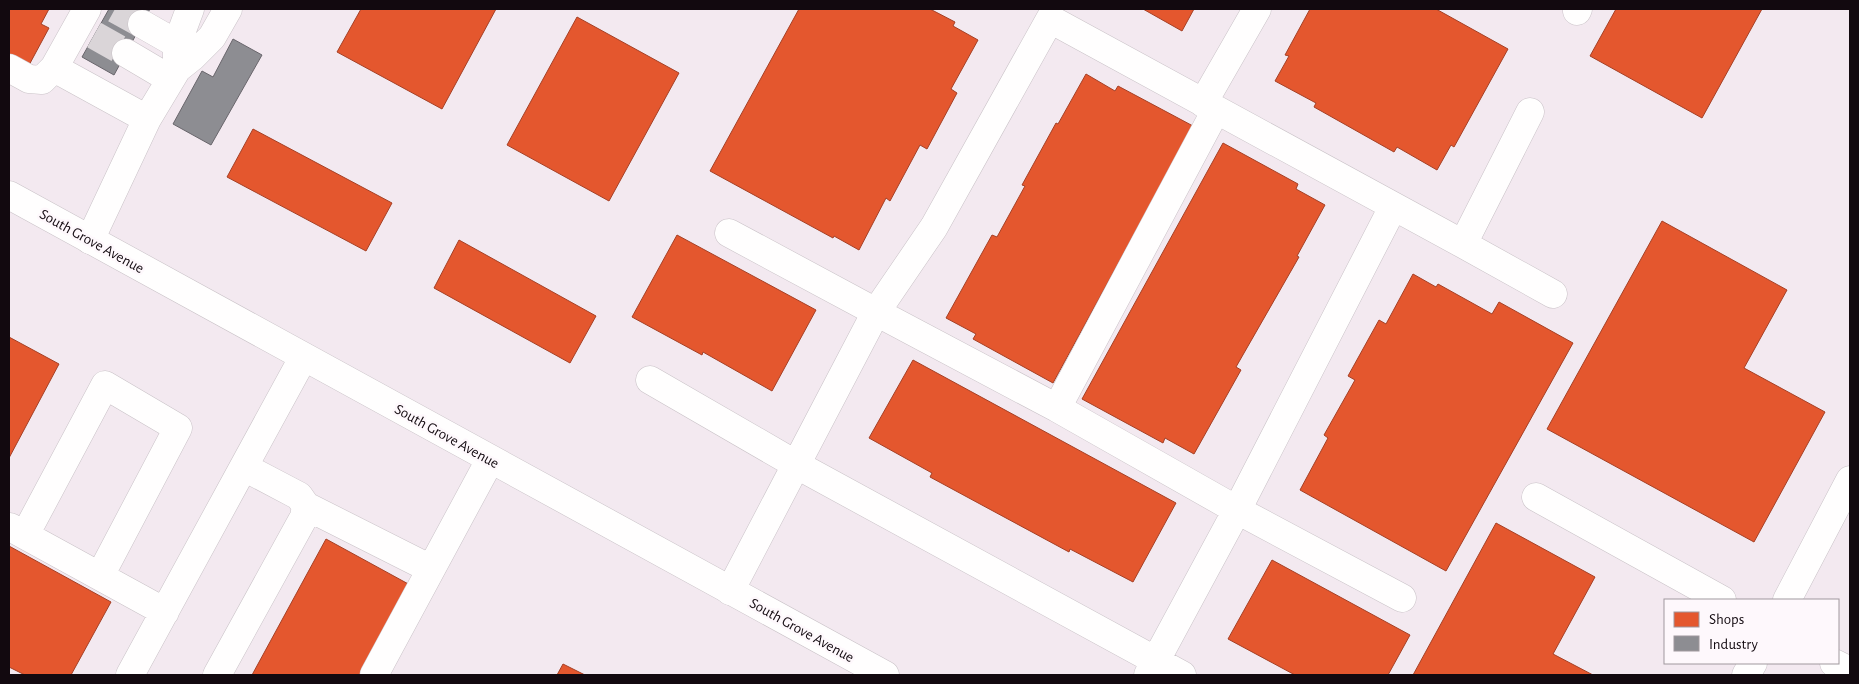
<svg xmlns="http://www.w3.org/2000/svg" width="1859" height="684" font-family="'Alegreya Sans',sans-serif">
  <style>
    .built { fill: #f3e9f0; fill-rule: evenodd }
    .shops { fill: #e4572e; stroke: #a54025 }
    .industry { fill: #8d8d92; stroke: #68656b }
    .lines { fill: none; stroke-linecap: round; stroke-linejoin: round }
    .minor-tunnel { stroke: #dad5d8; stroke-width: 28; stroke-dasharray: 28 14; stroke-linecap: butt }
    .minor-casing { stroke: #c9c2c7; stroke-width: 29 }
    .major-casing { stroke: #c9c2c7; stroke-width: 29 }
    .minor { stroke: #fffefe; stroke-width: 28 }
    .major { stroke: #fffefe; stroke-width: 28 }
    .labels { text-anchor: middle; stroke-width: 5; stroke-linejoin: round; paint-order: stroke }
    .street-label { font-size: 15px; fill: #12090f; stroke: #fef8fc }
  </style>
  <rect width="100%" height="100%" fill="#fdf9fb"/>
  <path class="built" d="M 9,9 L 1850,9 L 1850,675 L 9,675 ZM 1665,600 L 1838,600 L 1838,663 L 1665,663 Z"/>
  <path class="shops" d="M 9,9 L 49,9 L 41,24 L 49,28 L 28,67 L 9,56 Z
    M 361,9 L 496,9 L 442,109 L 337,52 Z
    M 799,9 L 930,9 L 955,22 L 953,26 L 978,40 L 951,89 L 957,93 L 927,149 L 920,145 L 890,201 L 886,198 L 859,250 L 834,236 L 833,238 L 710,171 Z
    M 1143,9 L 1194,9 L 1182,31 Z
    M 1310,9 L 1436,9 L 1508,49 L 1454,147 L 1451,145 L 1437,170 L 1397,147 L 1394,152 L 1314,107 L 1316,103 L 1275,81 L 1289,56 L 1285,55 Z
    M 1616,9 L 1762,9 L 1702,118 L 1590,56 Z
    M 577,17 L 679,73 L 609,201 L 507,145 Z
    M 1086,74 L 1115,91 L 1118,86 L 1193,126 L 1053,383 L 973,339 L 976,334 L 946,318 L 992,235 L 997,237 L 1025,186 L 1022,185 L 1056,123 L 1058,124 Z
    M 253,129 L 392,203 L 366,251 L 227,177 Z
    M 1223,143 L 1298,184 L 1296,189 L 1325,205 L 1297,256 L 1299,257 L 1236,367 L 1241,370 L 1194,454 L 1165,438 L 1163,443 L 1082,399 Z
    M 1662,221 L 1787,290 L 1744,368 L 1825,412 L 1754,542 L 1547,429 Z
    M 677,235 L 816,310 L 772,391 L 703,352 L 702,355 L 632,317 Z
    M 459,240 L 596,316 L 570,363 L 434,288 Z
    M 1413,274 L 1436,287 L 1438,284 L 1492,314 L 1499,302 L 1573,343 L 1446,571 L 1300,490 L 1328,438 L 1324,435 L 1355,380 L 1348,376 L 1379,320 L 1386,324 Z
    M 9,337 L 59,364 L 9,458 Z
    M 913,360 L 1176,503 L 1133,582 L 1070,549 L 1069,552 L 930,477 L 932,473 L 869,438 Z
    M 1496,523 L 1595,577 L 1553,654 L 1593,675 L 1413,675 Z
    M 326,539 L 412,586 L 363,675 L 252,675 Z
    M 9,546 L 111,602 L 71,675 L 25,675 L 9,667 Z
    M 1272,560 L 1410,635 L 1388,675 L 1295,675 L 1228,639 Z
    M 563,664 L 585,675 L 557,675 Z"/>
  <path class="industry" d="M 109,9 L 150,9 L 114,75 L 82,57 Z
    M 233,39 L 262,55 L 211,145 L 173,124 L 202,71 L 213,77 Z"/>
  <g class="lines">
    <path class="minor-tunnel" d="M 115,9 L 142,24
      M 94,35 L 126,53"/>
    <g class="minor-casing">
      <path id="minor" d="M 1577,11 L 1578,9
        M 142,24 L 177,44
        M 126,53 L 170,79
        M 9,68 L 29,79 L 42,80 L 54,68 L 87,9
        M 54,68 L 147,119
        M 177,69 L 192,57 L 212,37 L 228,9
        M 1203,103 L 1257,9
        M 1393,207 L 1237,510 L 1402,598
        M 729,233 L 876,312 L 934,227 L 1050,19 L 1463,244 L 1553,294
        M 90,240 L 147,119 L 177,69 L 177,44 L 190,9
        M 1463,244 L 1530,112
        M 650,380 L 797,465 L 1182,675
        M 1057,408 L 1216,110
        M 1536,497 L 1722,600
        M 306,506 L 431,569
        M 10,527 L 165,612
        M 25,535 L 105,385 L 178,428 L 100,576
        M 730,591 L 876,312 L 1057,408 L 1237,510 L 1148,675
        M 1787,600 L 1850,480
        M 1834,663 L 1850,671
        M 130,675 L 303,358
        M 217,675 L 304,517 L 306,506 L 299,496 L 244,467
        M 374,675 L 490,460
        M 1746,675 L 1753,663"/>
    </g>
    <g class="major-casing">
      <path id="major" d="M 9,195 L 885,675"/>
    </g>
    <use href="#minor" class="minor"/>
    <use href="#major" class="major"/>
  </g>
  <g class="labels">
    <g class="street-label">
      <text transform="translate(92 241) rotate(29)" y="5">South Grove Avenue</text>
      <text transform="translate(447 436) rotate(29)" y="5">South Grove Avenue</text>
      <text transform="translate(802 630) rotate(29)" y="5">South Grove Avenue</text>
    </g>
  </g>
  <rect width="1859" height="684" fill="none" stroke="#12090f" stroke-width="20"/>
  <rect x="1664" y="599" width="175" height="65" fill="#fef8fc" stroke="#a0989d"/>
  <rect x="1674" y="612" width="25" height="15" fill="#e4572e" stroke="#a0989d"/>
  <text x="1709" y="624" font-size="15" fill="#12090f">Shops</text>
  <rect x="1674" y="636" width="25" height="15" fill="#8d8d92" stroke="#a0989d"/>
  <text x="1709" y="649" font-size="15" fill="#12090f">Industry</text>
</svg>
